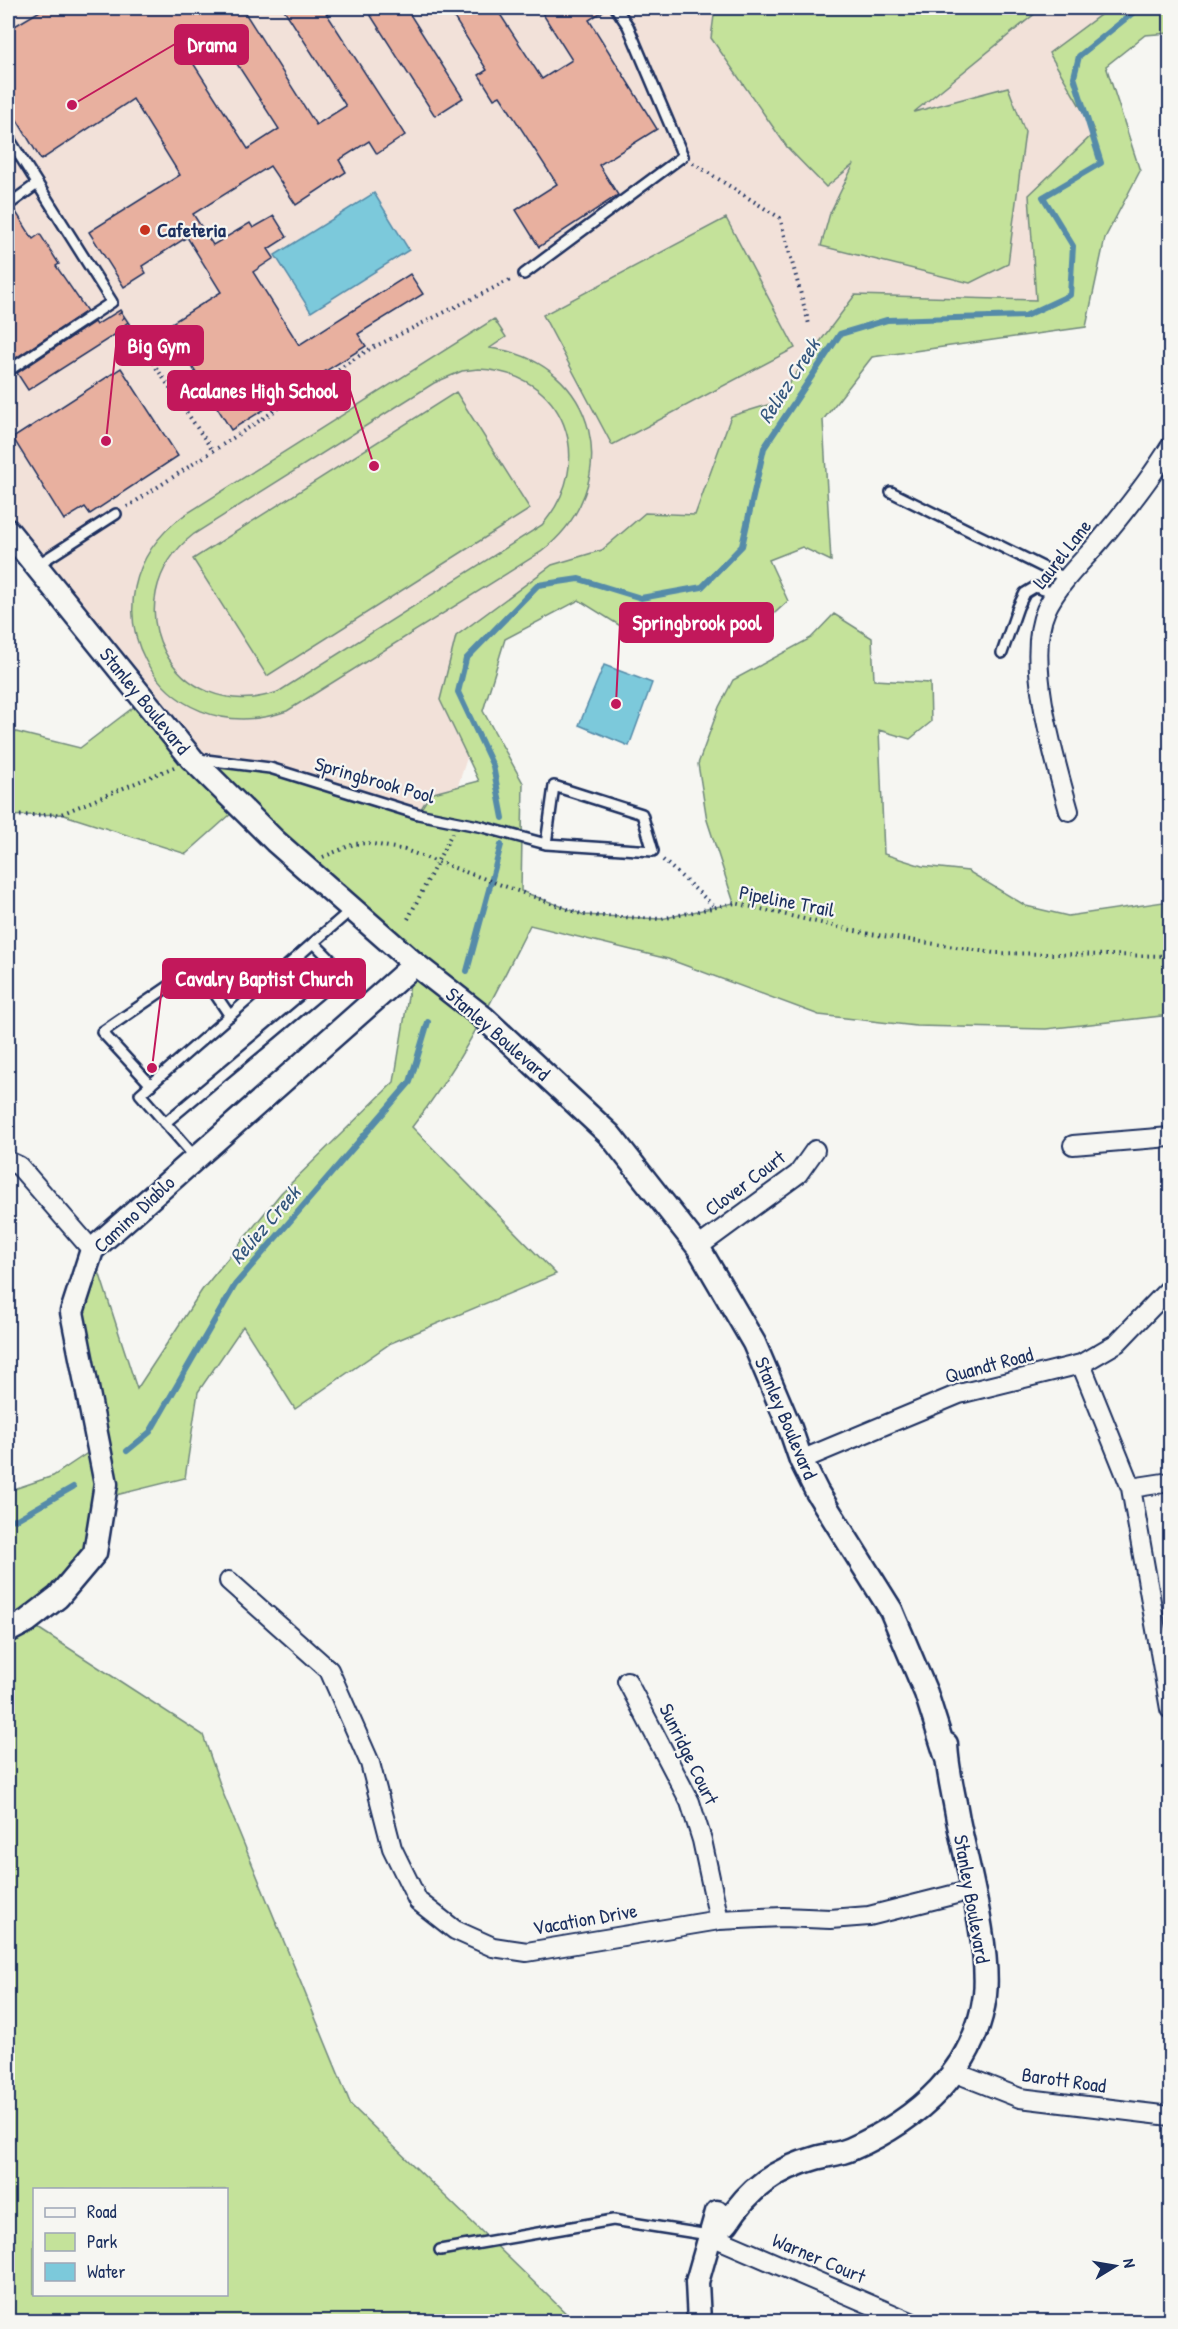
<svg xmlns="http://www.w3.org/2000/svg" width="1178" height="2329" font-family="'Patrick Hand',sans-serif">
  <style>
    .built { fill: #f2e1d9 }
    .green { fill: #c4e29a; stroke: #70887c; stroke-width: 1.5; fill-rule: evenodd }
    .water { fill: #7cc9db; stroke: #558ba9; stroke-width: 1.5 }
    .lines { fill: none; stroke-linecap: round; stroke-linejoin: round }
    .stream { stroke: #558ba9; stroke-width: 6 }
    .building { fill: #e8b09f; stroke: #1b2f5e; stroke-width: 1.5; fill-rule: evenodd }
    .service-casing { stroke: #1b2f5e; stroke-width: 14 }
    .minor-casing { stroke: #1b2f5e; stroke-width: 22 }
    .tertiary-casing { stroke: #1b2f5e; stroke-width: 27 }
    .path { stroke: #1b2f5e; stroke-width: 4; stroke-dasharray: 1.5 4.5; stroke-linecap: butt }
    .service { stroke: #f6f6f2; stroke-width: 9 }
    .minor { stroke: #f6f6f2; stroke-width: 18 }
    .tertiary { stroke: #f6f6f2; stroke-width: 22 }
    .poi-dot { fill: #c8321e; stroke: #f6f6f2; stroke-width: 2 }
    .labels { text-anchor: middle; stroke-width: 4.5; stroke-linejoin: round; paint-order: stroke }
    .poi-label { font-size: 20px; font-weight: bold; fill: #1b2f5e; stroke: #f6f6f2; text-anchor: start }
    .street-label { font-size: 20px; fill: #1b2f5e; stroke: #f6f6f2 }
    .water-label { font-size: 21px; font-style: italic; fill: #33567d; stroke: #f6f6f2 }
    .leader { fill: none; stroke: #c2185b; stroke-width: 2 }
    .callout-dot { fill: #c2185b; stroke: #f6f6f2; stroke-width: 2 }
    .callout { fill: #c2185b; stroke: #c2185b; stroke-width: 2 }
    .callout-label { font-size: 21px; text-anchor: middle; font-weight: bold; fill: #fff }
  </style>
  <rect width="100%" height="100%" fill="#f6f6f2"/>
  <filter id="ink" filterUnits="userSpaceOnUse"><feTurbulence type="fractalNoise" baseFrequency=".0167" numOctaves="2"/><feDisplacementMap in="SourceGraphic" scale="12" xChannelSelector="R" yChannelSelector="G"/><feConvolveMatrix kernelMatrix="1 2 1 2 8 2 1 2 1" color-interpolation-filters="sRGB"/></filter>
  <g filter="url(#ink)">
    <path class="built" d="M 8,8 L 1100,8 L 1100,15 L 1049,54 L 1095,132 L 1029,195 L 1036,300 L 855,295 L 709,528 L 616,561 L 505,639 L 448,817 L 192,759 L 8,531 Z"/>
    <path class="green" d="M 715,8 L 1042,8 L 914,112 L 1008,87 L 1025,132 L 1008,264 L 970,283 L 821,246 L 830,213 L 854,164 L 826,187 L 787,147 L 711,38 Z
      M 1100,8 L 1170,8 L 1170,33 L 1145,35 L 1106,66 L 1140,171 L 1105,238 L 1086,327 L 872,357 L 823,420 L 831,561 L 802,547 L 769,560 L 788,601 L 766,621 L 726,620 L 686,609 L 636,609 L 622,627 L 579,600 L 505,639 L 483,711 L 523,783 L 521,891 L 584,915 L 661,919 L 734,903 L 707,820 L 698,764 L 719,707 L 733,680 L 811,638 L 834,614 L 872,638 L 874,680 L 930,683 L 931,722 L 910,739 L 879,730 L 884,854 L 922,866 L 968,871 L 1026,906 L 1068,916 L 1170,901 L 1170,1015 L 1046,1029 L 916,1026 L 819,1015 L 668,959 L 530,925 C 494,996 462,1064 412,1127 L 556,1274 L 391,1343 L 295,1409 L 243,1326 L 198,1392 L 185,1478 L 104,1498 L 95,1553 L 27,1621 L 203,1735 L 223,1793 L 351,2105 L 574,2321 L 8,2321 L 8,1491 L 53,1476 L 98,1446 L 72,1312 L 92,1250 L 137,1389 L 202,1290 L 281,1193 L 394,1082 L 413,966 L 240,806 L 186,854 L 61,814 L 8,816 L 8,730 L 80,748 L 143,700 L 192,759 L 270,768 L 418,814 L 430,794 L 479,781 L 440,700 L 456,636 L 552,565 L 602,550 L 645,513 L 695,515 L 731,416 L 774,403 L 855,295 L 1036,300 L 1029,195 L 1095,132 L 1049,53 L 1100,15 ZM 34,2190 L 226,2190 L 226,2294 L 34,2294 Z
      M 726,218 L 795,348 L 612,445 L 543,315 Z
      M 494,319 L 506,337 L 490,348 C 599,361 627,486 541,552 L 287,711 C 158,756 74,597 183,516 ZM 478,369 C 565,372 598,461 542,525 L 278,692 C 174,728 108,601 194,534 L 434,383 L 462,371 Z
      M 456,392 L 530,509 L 267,676 L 193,559 Z"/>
    <path class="water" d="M 374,193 L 409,250 L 311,312 L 275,255 Z
      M 604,665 L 652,683 L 629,746 L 579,725 Z"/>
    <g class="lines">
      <path class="stream" d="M 503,818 L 493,766 L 458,692 L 466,659 L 538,585 L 579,579 L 641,598 L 702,587 L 742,546 L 764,448 L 840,334 L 887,320 L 1025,316 L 1070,295 L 1073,246 L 1043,197 L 1101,163 L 1074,77 L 1079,56 L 1139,8
        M 467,971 L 501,845
        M 127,1451 L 150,1432 L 235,1285 L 410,1082 L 428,1022
        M 8,1520 L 17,1519 L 73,1487"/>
    </g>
    <path class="building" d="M 45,8 L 242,8 L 316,125 L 346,106 L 283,8 L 323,8 L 405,135 L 377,154 L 369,141 L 339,160 L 346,172 L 296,205 L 270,166 L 193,214 L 213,245 L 250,223 L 253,228 L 274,216 L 287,237 L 268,249 L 274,258 L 253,272 L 299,345 L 410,274 L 423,294 L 358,334 L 366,346 L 231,430 L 167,326 L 221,292 L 187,237 L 142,266 L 146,273 L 124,287 L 89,232 L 180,175 L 133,99 L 41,160 L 8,105 L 8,30 ZM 217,33 L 279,129 L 248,149 L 186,52 Z
      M 366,8 L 406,8 L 463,98 L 435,116 Z
      M 448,8 L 496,8 L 542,79 L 572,60 L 539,8 L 608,8 L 589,20 L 657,129 L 599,165 L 618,195 L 539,247 L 516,210 L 557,184 L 500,96 L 494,99 L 479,75 L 487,70 Z
      M 14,209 L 33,239 L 40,234 L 59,264 L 56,266 L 87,311 L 10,362 L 8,358 L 8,212 Z
      M 120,310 L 130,325 L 28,390 L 17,373 L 94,322 L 96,325 Z
      M 121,368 L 178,456 L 90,514 L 85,507 L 64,520 L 13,438 Z"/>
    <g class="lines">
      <g class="service-casing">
        <path id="service" d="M 8,137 L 112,302 L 8,371
          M 8,205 L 37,184
          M 524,274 L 683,156 L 628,26 L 616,8
          M 891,492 L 1067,579
          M 37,565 L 116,514
          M 1002,653 L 1018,607 L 1025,593 L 1035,587 L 1056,594
          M 198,759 L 270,768 L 418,814 L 483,827 L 546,844 L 653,851 L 642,814 L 554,786 L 546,844
          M 151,1085 L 102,1032 L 197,967 L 230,1016
          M 165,1123 L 344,973 L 314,943
          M 195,1157 L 140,1094 L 352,909
          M 440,2250 L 613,2220 L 709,2235"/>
      </g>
      <g class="minor-casing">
        <path id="minor" d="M 1069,811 C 1055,760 1024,659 1046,610 C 1058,584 1081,563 1099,542 C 1125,511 1149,481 1170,447
          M 1073,1145 L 1170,1137
          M 8,1161 L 19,1166 L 92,1250
          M 698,1247 L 798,1174 L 815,1150
          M 1081,1364 L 1131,1488 L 1170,1709
          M 801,1460 L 959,1394 L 1081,1364 L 1117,1343 L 1170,1288
          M 1131,1488 L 1170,1482
          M 229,1581 L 329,1670 L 370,1763 L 392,1848 L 418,1901 L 455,1930 L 493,1947 L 527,1952 L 719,1920 L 783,1917 L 830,1919 L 869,1916 L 972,1890
          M 627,1681 L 690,1802 L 702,1840 L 719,1920
          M 956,2073 L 1020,2098 L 1170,2116
          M 709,2235 L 911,2322"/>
      </g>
      <g class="tertiary-casing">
        <path id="tertiary" d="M 8,531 L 192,759 L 275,841 L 415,964 L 484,1018 L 610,1135 L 698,1247 L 754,1343 L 790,1428 L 801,1460 L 817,1492 L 891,1610 L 926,1693 L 947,1759
          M 8,1631 L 27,1621 L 58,1597 L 95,1553 L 106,1484 L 72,1312 L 92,1250 L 415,964
          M 714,2227 L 727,2223 C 749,2188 776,2169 816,2158 C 827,2155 840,2154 851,2149 C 917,2120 975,2071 985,1995 C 990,1948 968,1869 958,1820 C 954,1795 947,1770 946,1744
          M 699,2322 L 697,2282 L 717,2212"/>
      </g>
      <path class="path" d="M 693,163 L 780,218 L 809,324
        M 119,313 L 213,451
        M 127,507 L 368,350 L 512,279
        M 8,816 L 61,814 L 174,767
        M 323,857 L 354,844 L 368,843 L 405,850 L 584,915 L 661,919 L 735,903 L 864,933 L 994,953 L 1170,956
        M 663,860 L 715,907
        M 408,919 L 452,833"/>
      <use href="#service" class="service"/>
      <use href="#minor" class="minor"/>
      <use href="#tertiary" class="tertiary"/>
    </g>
  </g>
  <circle class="poi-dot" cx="145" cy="230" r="6"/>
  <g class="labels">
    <g class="poi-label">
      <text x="157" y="237">Cafeteria</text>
    </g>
    <g class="street-label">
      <text transform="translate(1062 554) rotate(-52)" y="7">Laurel Lane</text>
      <text transform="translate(145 701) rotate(51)" y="7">Stanley Boulevard</text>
      <text transform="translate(375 780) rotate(16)" y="7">Springbrook Pool</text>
      <text transform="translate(787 901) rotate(11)" y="7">Pipeline Trail</text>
      <text transform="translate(498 1034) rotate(41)" y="7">Stanley Boulevard</text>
      <text transform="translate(745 1183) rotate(-37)" y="7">Clover Court</text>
      <text transform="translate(134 1214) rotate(-43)" y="7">Camino Diablo</text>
      <text transform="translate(989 1365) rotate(-15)" y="7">Quandt Road</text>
      <text transform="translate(786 1418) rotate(67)" y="7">Stanley Boulevard</text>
      <text transform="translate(689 1754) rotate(64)" y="7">Sunridge Court</text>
      <text transform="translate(972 1899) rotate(80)" y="7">Stanley Boulevard</text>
      <text transform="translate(585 1919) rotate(-10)" y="7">Vacation Drive</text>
      <text transform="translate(1064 2080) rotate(8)" y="7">Barott Road</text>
      <text transform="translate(819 2258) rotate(23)" y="7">Warner Court</text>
    </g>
    <g class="water-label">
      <text transform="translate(789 381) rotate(-57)" y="7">Reliez Creek</text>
      <text transform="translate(265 1225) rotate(-49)" y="7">Reliez Creek</text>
    </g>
  </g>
  <path class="leader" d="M72 105L175 44M106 441L116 346M374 466L350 390M616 704L620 622M152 1068L163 979"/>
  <g class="callout-dot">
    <circle cx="72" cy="105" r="6"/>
    <circle cx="106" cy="441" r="6"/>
    <circle cx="374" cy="466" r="6"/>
    <circle cx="616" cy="704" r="6"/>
    <circle cx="152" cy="1068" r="6"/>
  </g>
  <g class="callout">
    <rect x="175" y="25" width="73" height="39" rx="6"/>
    <rect x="116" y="326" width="87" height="39" rx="6"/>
    <rect x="168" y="371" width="182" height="39" rx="6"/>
    <rect x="620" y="603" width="153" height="39" rx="6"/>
    <rect x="163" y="959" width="202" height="39" rx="6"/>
  </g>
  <g class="callout-label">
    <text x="212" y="52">Drama</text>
    <text x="159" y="353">Big Gym</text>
    <text x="259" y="398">Acalanes High School</text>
    <text x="697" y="630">Springbrook pool</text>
    <text x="264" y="986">Cavalry Baptist Church</text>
  </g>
  <rect width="1178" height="2329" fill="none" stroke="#f6f6f2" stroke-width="30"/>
  <rect x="15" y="15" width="1148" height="2299" fill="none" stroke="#1b2f5e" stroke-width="2" filter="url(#ink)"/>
  <rect x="33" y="2188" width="195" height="108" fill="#f6f6f2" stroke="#9ea6b7" stroke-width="1.5"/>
  <rect x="45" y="2208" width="30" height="9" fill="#f6f6f2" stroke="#9ea6b7" stroke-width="1.5"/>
  <text x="87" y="2218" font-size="18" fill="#1b2f5e">Road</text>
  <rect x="45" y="2233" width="30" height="18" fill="#c4e29a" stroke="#9ea6b7" stroke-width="1.5"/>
  <text x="87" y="2248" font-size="18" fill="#1b2f5e">Park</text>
  <rect x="45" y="2263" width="30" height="18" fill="#7cc9db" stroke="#9ea6b7" stroke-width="1.5"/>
  <text x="87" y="2278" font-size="18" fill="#1b2f5e">Water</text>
  <g transform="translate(1115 2266) rotate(79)" stroke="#f6f6f2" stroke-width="4.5" paint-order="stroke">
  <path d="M0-4.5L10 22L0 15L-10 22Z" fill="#1b2f5e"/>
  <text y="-9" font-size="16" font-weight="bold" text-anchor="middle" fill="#1b2f5e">N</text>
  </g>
</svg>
